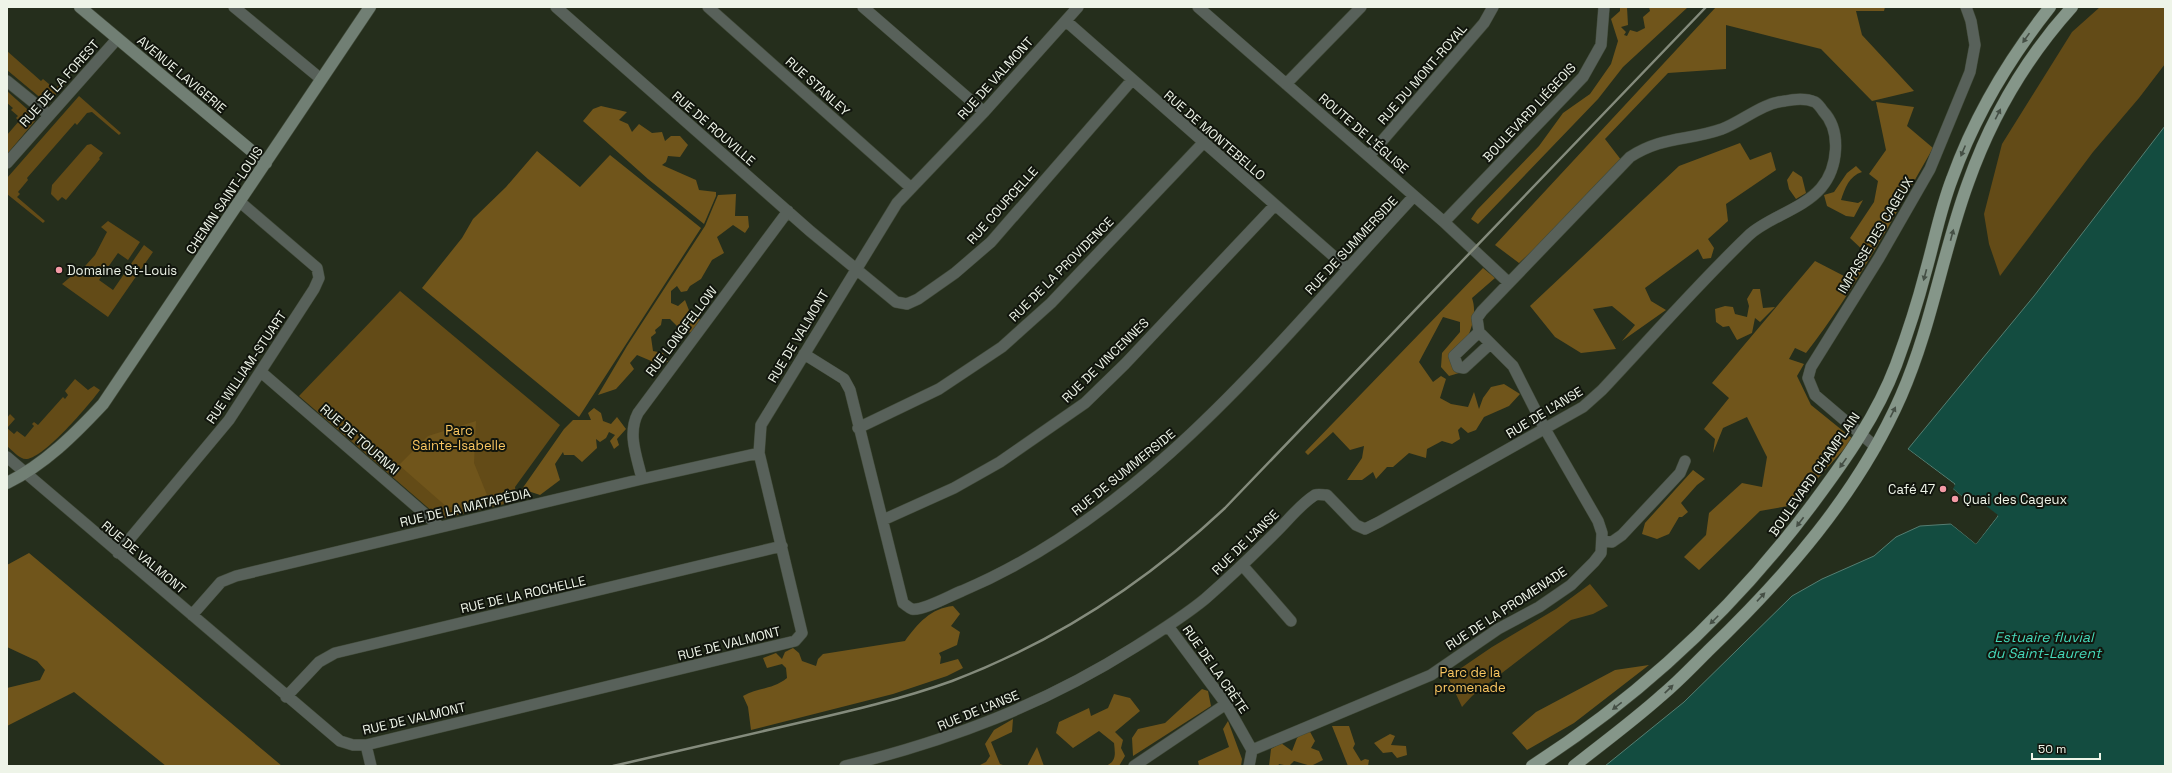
<svg xmlns="http://www.w3.org/2000/svg" width="2172" height="773" font-family="'Space Grotesk',sans-serif">
  <style>
    .green { fill: #634b17 }
    .forest { fill: #70551b }
    .water { fill: #134c40; stroke: #557e72 }
    .pier { fill: #252e1c }
    .lines { fill: none; stroke-linecap: round; stroke-linejoin: round }
    .street-casing { stroke: #414a39; stroke-width: 12 }
    .secondary-casing { stroke: #414a39; stroke-width: 13 }
    .primary-casing { stroke: #414a39; stroke-width: 13 }
    .street { stroke: #58615a; stroke-width: 11 }
    .secondary { stroke: #717f74; stroke-width: 12 }
    .primary { stroke: #859689; stroke-width: 12 }
    .rail { stroke: #848b7c; stroke-width: 2.5 }
    .oneway { fill: #454f45 }
    .poi-dot { fill: #f49aa5; stroke: #11150d; stroke-width: 1.5 }
    .labels { text-anchor: middle; stroke-width: 4; stroke-linejoin: round; paint-order: stroke }
    .street-label { font-size: 13px; fill: #eef4e8; stroke: #11150d }
    .poi-label { font-size: 13px; fill: #eef4e8; stroke: #11150d; text-anchor: start }
    .park-label { font-size: 13px; fill: #fac661; stroke: #11150d }
    .water-label { font-size: 14px; font-style: italic; fill: #46dbbc; stroke: #11150d }
  </style>
  <rect width="100%" height="100%" fill="#252e1c"/>
  <path class="green" d="M 2100,7 L 2165,7 L 2165,64 L 2139,98 L 2093,152 L 2000,276 L 1989,244 L 1984,214 L 2002,144 L 2072,32 Z
    M 7,51 L 41,81 L 43,79 L 55,89 L 61,83 L 65,84 L 51,100 L 43,100 L 7,70 Z
    M 7,91 L 36,117 L 35,121 L 7,154 L 7,135 L 19,121 L 16,118 L 18,116 L 11,110 L 13,108 L 7,103 Z
    M 79,96 L 121,133 L 119,135 L 92,112 L 87,113 L 77,125 L 75,123 L 27,178 L 28,180 L 18,192 L 20,194 L 17,197 L 45,221 L 43,223 L 7,194 L 7,178 Z
    M 91,144 L 103,153 L 99,158 L 100,159 L 66,200 L 62,197 L 58,201 L 51,194 L 52,185 L 87,145 Z
    M 108,221 L 140,242 L 128,260 L 118,253 L 99,280 L 113,290 L 144,245 L 153,252 L 108,317 L 62,284 L 74,274 L 77,275 L 95,255 L 107,232 L 101,227 Z
    M 400,291 L 560,425 L 515,487 L 517,501 L 441,519 L 299,396 Z
    M 75,379 L 88,390 L 94,386 L 100,390 C 89,405 45,457 27,459 C 20,460 12,450 7,446 L 7,418 L 10,414 L 15,419 L 7,428 L 14,434 L 17,431 L 25,437 L 34,426 L 32,424 L 34,422 L 38,425 L 63,397 L 65,399 L 68,395 L 65,391 Z
    M 1590,584 L 1608,606 L 1593,614 L 1571,620 L 1472,696 L 1462,707 L 1448,677 L 1492,647 L 1556,609 Z"/>
  <path class="forest" d="M 1620,7 L 1627,7 L 1628,25 L 1621,27 L 1626,32 L 1624,35 L 1627,36 L 1630,30 L 1637,32 L 1645,28 L 1643,17 L 1650,11 L 1649,7 L 1688,7 L 1623,67 L 1598,99 L 1478,224 L 1471,219 L 1477,210 L 1539,146 L 1563,113 L 1590,94 L 1611,64 L 1618,41 L 1611,19 L 1620,11 Z
    M 1716,7 L 1885,7 L 1884,11 L 1856,11 L 1862,35 L 1914,91 L 1872,101 L 1821,49 L 1726,25 L 1726,69 L 1668,73 L 1605,139 L 1625,165 L 1519,263 L 1495,245 Z
    M 1876,102 L 1914,107 L 1907,126 L 1933,148 C 1893,218 1855,290 1806,353 L 1795,348 L 1789,359 L 1804,364 L 1797,376 L 1811,405 L 1853,439 L 1794,505 L 1760,511 L 1699,570 L 1684,557 L 1706,535 L 1709,513 L 1742,483 L 1762,487 L 1767,457 L 1747,417 L 1723,428 L 1713,453 L 1715,439 L 1704,429 L 1729,398 L 1712,383 L 1815,261 L 1844,276 L 1868,255 L 1850,238 L 1874,202 L 1878,181 L 1869,174 L 1886,150 Z
    M 601,106 L 627,112 L 619,120 L 628,124 L 632,132 L 639,124 L 652,133 L 662,132 L 665,141 L 671,136 L 680,136 L 688,145 L 680,157 L 668,156 L 666,162 L 662,165 L 696,180 L 699,190 L 716,192 L 716,196 L 704,224 L 648,179 L 583,121 L 593,109 Z
    M 1740,143 L 1750,160 L 1771,152 L 1776,170 L 1726,204 L 1728,221 L 1708,239 L 1714,248 L 1711,258 L 1703,259 L 1698,249 L 1645,288 L 1651,301 L 1666,310 L 1622,341 L 1635,325 L 1612,306 L 1593,309 L 1616,349 L 1581,353 L 1555,337 L 1530,306 L 1679,166 Z
    M 537,151 L 580,187 L 610,155 L 701,228 L 579,417 L 422,288 L 462,238 L 473,219 L 506,187 Z
    M 1856,166 L 1862,172 C 1849,176 1845,188 1841,200 L 1858,203 L 1863,200 L 1854,217 L 1846,216 L 1827,206 L 1824,195 L 1834,192 L 1847,173 Z
    M 1793,171 L 1802,177 L 1806,193 L 1796,199 L 1789,189 L 1787,180 Z
    M 736,194 L 735,216 L 748,216 L 749,227 L 745,233 L 733,225 L 717,237 L 724,253 L 712,260 L 701,279 L 690,286 L 687,291 L 681,292 L 677,286 L 671,291 L 671,303 L 678,306 L 685,300 L 690,313 L 701,320 L 692,332 L 684,333 L 670,319 L 662,319 L 661,325 L 655,330 L 656,333 L 651,337 L 653,351 L 663,353 L 668,362 L 656,363 L 637,355 L 630,363 L 634,369 L 616,389 L 598,395 L 627,346 L 705,226 L 718,195 Z
    M 1483,268 L 1495,278 L 1472,298 C 1480,321 1463,346 1453,366 L 1459,373 L 1449,376 L 1441,367 L 1442,353 L 1460,332 L 1460,322 L 1443,317 L 1419,362 L 1433,382 L 1441,376 L 1446,379 L 1440,398 L 1451,404 L 1468,407 L 1474,392 L 1479,409 L 1483,398 L 1491,387 L 1504,384 L 1520,394 L 1509,406 L 1484,417 L 1476,430 L 1468,433 L 1461,427 L 1458,430 L 1460,439 L 1452,444 L 1442,441 L 1427,449 L 1426,458 L 1409,453 L 1393,467 L 1387,467 L 1376,479 L 1373,472 L 1362,480 L 1347,480 L 1362,458 L 1364,446 L 1350,450 L 1333,432 L 1308,455 L 1305,452 Z
    M 1753,289 L 1760,289 L 1763,308 L 1775,307 L 1760,322 L 1755,318 L 1752,333 L 1737,340 L 1729,326 L 1723,327 L 1716,322 L 1715,309 L 1725,306 L 1733,307 L 1735,314 L 1747,317 L 1749,306 L 1747,299 Z
    M 594,408 L 601,413 L 603,421 L 611,424 L 617,417 L 626,429 L 617,439 L 619,445 L 614,449 L 610,441 L 615,435 L 609,432 L 606,438 L 600,442 L 596,439 L 597,448 L 582,462 L 574,455 L 564,455 L 563,452 L 555,464 L 560,480 L 540,495 L 522,489 L 564,429 L 573,420 L 591,420 L 588,413 Z
    M 476,421 L 474,463 L 487,495 L 448,508 L 399,465 L 428,436 Z
    M 1693,470 L 1705,479 L 1697,485 L 1681,503 L 1688,512 L 1682,517 L 1679,517 L 1669,534 L 1657,539 L 1642,534 L 1645,523 Z
    M 29,553 L 282,766 L 166,766 L 74,692 L 7,726 L 7,688 L 40,680 L 45,670 L 37,661 L 7,647 L 7,565 Z
    M 953,606 L 960,614 L 951,626 L 960,632 L 957,645 L 939,653 L 941,657 L 940,664 L 958,659 L 963,668 L 947,676 L 893,694 L 751,730 L 748,707 L 743,696 C 759,687 772,690 787,678 L 786,668 L 782,664 L 767,668 L 763,658 L 776,653 L 782,659 L 785,652 L 793,648 L 799,653 L 802,661 L 816,666 L 818,659 L 823,654 L 905,641 C 917,624 931,608 953,606 Z
    M 1649,665 L 1574,723 L 1527,750 L 1512,733 L 1536,712 L 1615,670 Z
    M 1202,689 L 1208,691 L 1211,706 L 1133,756 L 1132,738 L 1138,729 L 1165,723 Z
    M 1114,694 L 1130,698 L 1140,711 L 1115,732 L 1123,740 L 1121,748 L 1125,756 L 1119,766 L 1106,766 C 1117,761 1115,753 1114,743 L 1099,731 L 1073,748 L 1056,733 L 1059,722 L 1089,708 L 1091,716 L 1108,708 Z
    M 1013,719 L 1012,732 L 991,742 L 1000,764 L 1006,766 L 978,766 L 986,762 L 990,756 L 985,744 L 994,730 Z
    M 1228,721 L 1242,759 L 1241,766 L 1199,766 L 1198,761 L 1229,747 L 1223,729 Z
    M 1332,726 L 1349,726 L 1355,744 L 1353,748 L 1361,761 L 1365,759 L 1369,760 L 1368,766 L 1348,766 Z
    M 1308,728 L 1315,741 L 1311,748 L 1319,751 L 1323,760 L 1311,766 L 1294,761 L 1289,766 L 1279,764 L 1278,766 L 1269,766 L 1271,749 L 1281,743 L 1292,751 L 1297,738 Z
    M 1390,734 L 1395,736 L 1391,745 L 1406,746 L 1407,755 L 1397,758 L 1392,752 L 1383,753 L 1374,743 Z
    M 1037,747 L 1044,766 L 1027,766 Z"/>
  <path class="water" d="M 2165,126 L 2165,766 L 1605,766 L 1684,702 L 1792,596 L 1822,579 L 1874,556 L 1896,537 L 1920,526 L 1951,524 L 1976,544 L 1998,516 L 1976,499 L 1971,504 L 1952,488 L 1955,484 L 1908,449 L 2034,296 Z"/>
  <path class="pier" d="M 1906,448 L 1955,485 L 1953,489 L 1971,504 L 1976,498 L 1998,515 L 1976,544 L 1949,522 L 1953,522 L 1976,541 L 1995,516 L 1976,501 L 1970,506 L 1951,490 L 1952,485 L 1907,451 Z"/>
  <g class="lines">
    <g class="street-casing">
      <path id="street" d="M 234,7 L 321,79
        M 556,7 L 810,231 L 896,302 L 907,304 L 918,299 L 955,273 L 991,242 L 1132,80
        M 708,7 L 910,187
        M 863,7 L 984,112
        M 1198,7 L 1444,222 L 1509,283
        M 1066,21 L 1347,268
        M 7,81 L 49,115
        M 1286,84 L 1361,7
        M 1369,156 L 1484,23 L 1493,7
        M 7,163 L 117,39
        M 1444,222 L 1583,77 L 1601,45 L 1604,7
        M 1479,332 L 1454,356 L 1458,367 L 1464,368 L 1490,344
        M 804,354 L 844,379 L 850,390 L 903,603 C 906,605 909,608 912,609 C 923,611 951,595 962,591 C 1147,513 1280,340 1414,196
        M 261,372 L 440,527
        M 858,428 L 939,389 L 1002,347 L 1051,303 L 1203,143
        M 1876,447 L 1815,395 L 1808,378 L 1811,367 L 1879,258 L 1930,169 L 1970,72 L 1975,45 L 1971,21 L 1966,7
        M 7,457 L 340,741 L 353,745 L 366,745 L 795,641 L 802,633 L 759,453 L 761,425 L 897,203 L 984,112 L 1078,7
        M 642,479 C 637,457 627,434 638,413 L 788,211
        M 883,520 L 954,488 L 1000,462 L 1085,403 L 1125,364 L 1275,205
        M 1602,541 L 1612,542 L 1622,535 L 1680,473 L 1685,461
        M 118,553 L 229,420 L 314,289 L 319,278 L 317,268 L 240,202
        M 1243,566 L 1291,621
        M 192,615 L 221,582 L 236,576 L 642,479 L 759,453
        M 1168,626 L 1226,704 L 1252,750
        M 286,697 L 319,662 L 335,653 L 782,546
        M 366,745 L 371,766
        M 845,766 C 951,740 1043,705 1135,647 C 1159,632 1183,617 1205,599 C 1229,578 1251,557 1273,535 C 1287,522 1299,505 1315,495 C 1318,494 1323,495 1327,495 L 1356,525 L 1365,529 L 1379,522 L 1583,407 L 1602,390 C 1650,339 1697,285 1748,236 C 1766,218 1802,210 1821,188 C 1838,168 1842,131 1823,111 C 1821,108 1818,104 1815,102 C 1806,98 1794,99 1785,101 C 1762,103 1743,121 1722,129 C 1688,141 1662,136 1630,157 L 1482,311 L 1477,318 L 1479,332 L 1513,366 L 1545,429 L 1598,521 L 1602,533 L 1601,553 L 1594,562 L 1571,585 L 1539,607 L 1498,629 L 1431,675 L 1252,750 L 1249,766
        M 1134,766 L 1226,704"/>
    </g>
    <g class="secondary-casing">
      <path id="secondary" d="M 80,7 L 266,163
        M 7,483 C 45,464 74,435 103,404 L 370,7"/>
    </g>
    <g class="primary-casing">
      <path id="primary" d="M 1532,766 C 1642,695 1736,607 1814,502 C 1846,459 1877,415 1896,365 C 1907,335 1917,305 1925,274 C 1934,243 1940,210 1952,179 C 1975,115 2008,60 2050,7
        M 1574,766 C 1603,743 1633,721 1661,696 C 1678,682 1693,666 1708,651 C 1785,577 1858,494 1901,396 C 1932,325 1942,254 1968,183 C 1991,118 2026,58 2072,7"/>
    </g>
    <use href="#street" class="street"/>
    <use href="#secondary" class="secondary"/>
    <use href="#primary" class="primary"/>
    <path class="rail" d="M 613,766 C 675,752 737,737 798,723 C 850,711 902,699 952,681 C 1055,642 1145,583 1225,508 L 1706,7"/>
  </g>
  <defs><path id="oneway-solid" d="M-6-.8H1V-3.2L6.5 0L1 3.2V.8H-6Z"/></defs>
  <g class="oneway">
    <use href="#oneway-solid" transform="translate(2026 38) rotate(125)"/>
    <use href="#oneway-solid" transform="translate(1998 114) rotate(-63)"/>
    <use href="#oneway-solid" transform="translate(1963 151) rotate(113)"/>
    <use href="#oneway-solid" transform="translate(1952 235) rotate(-75)"/>
    <use href="#oneway-solid" transform="translate(1925 275) rotate(105)"/>
    <use href="#oneway-solid" transform="translate(1893 412) rotate(-63)"/>
    <use href="#oneway-solid" transform="translate(1843 463) rotate(125)"/>
    <use href="#oneway-solid" transform="translate(1800 522) rotate(127)"/>
    <use href="#oneway-solid" transform="translate(1761 597) rotate(-47)"/>
    <use href="#oneway-solid" transform="translate(1714 620) rotate(135)"/>
    <use href="#oneway-solid" transform="translate(1669 689) rotate(-44)"/>
    <use href="#oneway-solid" transform="translate(1617 706) rotate(142)"/>
  </g>
  <g class="poi-dot">
    <circle cx="59" cy="270" r="4"/>
    <circle cx="1943" cy="489" r="4"/>
    <circle cx="1955" cy="499" r="4"/>
  </g>
  <g class="labels">
    <g class="street-label">
      <text transform="translate(182 74) rotate(40)" y="5">AVENUE LAVIGERIE</text>
      <text transform="translate(1422 74) rotate(-49)" y="5">RUE DU MONT-ROYAL</text>
      <text transform="translate(995 78) rotate(-48)" y="5">RUE DE VALMONT</text>
      <text transform="translate(59 83) rotate(-48)" y="5">RUE DE LA FOREST</text>
      <text transform="translate(818 86) rotate(42)" y="5">RUE STANLEY</text>
      <text transform="translate(1529 112) rotate(-47)" y="5">BOULEVARD LIÉGEOIS</text>
      <text transform="translate(714 128) rotate(41)" y="5">RUE DE ROUVILLE</text>
      <text transform="translate(1364 133) rotate(41)" y="5">ROUTE DE L'ÉGLISE</text>
      <text transform="translate(1215 135) rotate(41)" y="5">RUE DE MONTEBELLO</text>
      <text transform="translate(224 200) rotate(-56)" y="5">CHEMIN SAINT-LOUIS</text>
      <text transform="translate(1002 205) rotate(-48)" y="5">RUE COURCELLE</text>
      <text transform="translate(1875 235) rotate(-59)" y="5">IMPASSE DES CAGEUX</text>
      <text transform="translate(1351 245) rotate(-47)" y="5">RUE DE SUMMERSIDE</text>
      <text transform="translate(1061 269) rotate(-45)" y="5">RUE DE LA PROVIDENCE</text>
      <text transform="translate(681 331) rotate(-53)" y="5">RUE LONGFELLOW</text>
      <text transform="translate(798 336) rotate(-59)" y="5">RUE DE VALMONT</text>
      <text transform="translate(1105 360) rotate(-44)" y="5">RUE DE VINCENNES</text>
      <text transform="translate(246 367) rotate(-56)" y="5">RUE WILLIAM-STUART</text>
      <text transform="translate(1544 412) rotate(-31)" y="5">RUE DE L'ANSE</text>
      <text transform="translate(360 439) rotate(41)" y="5">RUE DE TOURNAI</text>
      <text transform="translate(1123 472) rotate(-39)" y="5">RUE DE SUMMERSIDE</text>
      <text transform="translate(1814 474) rotate(-55)" y="5">BOULEVARD CHAMPLAIN</text>
      <text transform="translate(465 507) rotate(-13)" y="5">RUE DE LA MATAPÉDIA</text>
      <text transform="translate(1245 542) rotate(-44)" y="5">RUE DE L'ANSE</text>
      <text transform="translate(144 557) rotate(40)" y="5">RUE DE VALMONT</text>
      <text transform="translate(523 594) rotate(-13)" y="5">RUE DE LA ROCHELLE</text>
      <text transform="translate(1506 608) rotate(-33)" y="5">RUE DE LA PROMENADE</text>
      <text transform="translate(729 643) rotate(-14)" y="5">RUE DE VALMONT</text>
      <text transform="translate(1216 669) rotate(55)" y="5">RUE DE LA CRÈTE</text>
      <text transform="translate(978 710) rotate(-22)" y="5">RUE DE L'ANSE</text>
      <text transform="translate(414 718) rotate(-13)" y="5">RUE DE VALMONT</text>
    </g>
    <g class="poi-label">
      <text x="67" y="275">Domaine St-Louis</text>
      <text x="1935" y="494" text-anchor="end">Café 47</text>
      <text x="1963" y="504">Quai des Cageux</text>
    </g>
    <g class="park-label">
      <text x="459" y="435">Parc<tspan x="459" dy="15">Sainte-Isabelle</tspan></text>
      <text x="1470" y="677">Parc de la<tspan x="1470" dy="15">promenade</tspan></text>
    </g>
    <g class="water-label">
      <text x="2044" y="642">Estuaire fluvial<tspan x="2044" dy="16">du Saint-Laurent</tspan></text>
    </g>
  </g>
  <rect width="2172" height="773" fill="none" stroke="#eef4e8" stroke-width="16"/>
  <path d="M2032 753v6h68v-6" fill="none" stroke="#eef4e8" stroke-width="2"/>
  <text x="2038" y="753" font-size="12" fill="#eef4e8" stroke="#11150d" stroke-width="3" paint-order="stroke">50 m</text>
</svg>
